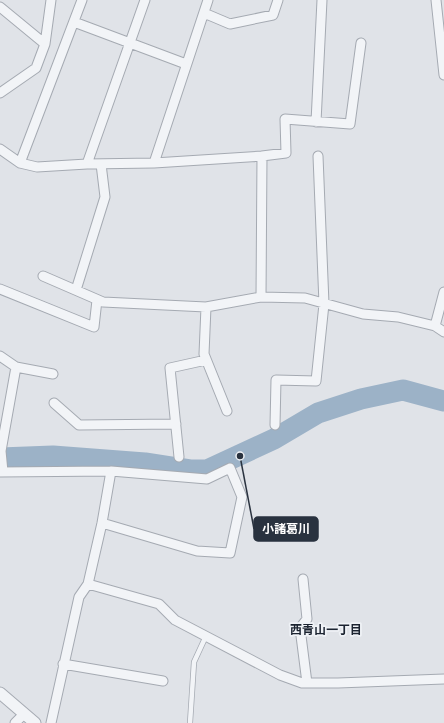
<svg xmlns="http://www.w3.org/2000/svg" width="444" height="723" font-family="Inter,'Noto Sans JP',sans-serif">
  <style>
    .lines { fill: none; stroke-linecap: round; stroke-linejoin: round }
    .river { stroke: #9cb2c7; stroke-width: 21 }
    .service-casing { stroke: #a5aab2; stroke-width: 6 }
    .minor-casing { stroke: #a5aab2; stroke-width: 11 }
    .tertiary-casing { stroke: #a5aab2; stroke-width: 13 }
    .service { stroke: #f2f4f7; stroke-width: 4.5 }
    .minor { stroke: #f2f4f7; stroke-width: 9 }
    .tertiary { stroke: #f2f4f7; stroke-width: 11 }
    .labels { text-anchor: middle; stroke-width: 3.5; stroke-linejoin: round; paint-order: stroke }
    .neighbourhood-label { font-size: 12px; font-weight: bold; fill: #1b2330; stroke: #eff2f6 }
    .leader { fill: none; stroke: #29323f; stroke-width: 1.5 }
    .callout-dot { fill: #29323f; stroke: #eff2f6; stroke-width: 1.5 }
    .callout { fill: #29323f; stroke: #29323f; stroke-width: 1.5 }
    .callout-label { font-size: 12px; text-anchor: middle; font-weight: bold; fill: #fff }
  </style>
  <rect width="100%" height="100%" fill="#e0e3e8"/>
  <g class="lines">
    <path class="river" d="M 0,458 L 53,456 L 145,463 L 190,470 L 207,470 L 274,439 L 318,413 L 361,399 L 403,390 L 444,401"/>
    <g class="service-casing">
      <path id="service" d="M 190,723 L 194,662 L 206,636"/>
    </g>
    <g class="minor-casing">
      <path id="minor" d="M 436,0 L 444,75
        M 0,7 L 45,44
        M 204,13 L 230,24 L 273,15 L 278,0
        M 74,22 L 186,64
        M 0,93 L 36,68 L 45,44 L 51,0
        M 316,122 L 322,0
        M 0,149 L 20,163 L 37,167 L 87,164 L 154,163 L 262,156 L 261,297 L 305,298 L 363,314 L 398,317 L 435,326 L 444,332
        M 262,156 L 286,153 L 285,119 L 350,124 L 361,43
        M 20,163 L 82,0
        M 154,163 L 208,0
        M 87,164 L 145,0
        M 43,276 L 103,302 L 206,307 L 261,297
        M 0,289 L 94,327 L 97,300
        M 76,290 L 105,197 L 101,164
        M 206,307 L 204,354 L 227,411
        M 435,326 L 444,292
        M 0,356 L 16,367 L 1,451 L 3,472
        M 16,367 L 53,374
        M 54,403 L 79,425 L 176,424
        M 275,425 L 276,380 L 316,381 L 324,304 L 318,156
        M 179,457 L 170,368 L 206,360
        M 0,472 L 111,471 L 102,523 L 88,584 L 79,597 L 51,723
        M 102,523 L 197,551 L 230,553 L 242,497 L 230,468 L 207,479 L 111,471
        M 303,579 L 307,619 L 300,628 L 307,683
        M 88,584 L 159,604 L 175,620 L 280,675 L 302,683 L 338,683 L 444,679
        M 63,664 L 163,681
        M 15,723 L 24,714"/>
    </g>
    <g class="tertiary-casing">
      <path id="tertiary" d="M 0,693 L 35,723"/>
    </g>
    <use href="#service" class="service"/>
    <use href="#minor" class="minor"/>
    <use href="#tertiary" class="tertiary"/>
  </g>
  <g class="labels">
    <g class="neighbourhood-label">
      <text x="326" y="634">西青山一丁目</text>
    </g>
  </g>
  <path class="leader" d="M240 456L254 529"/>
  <circle class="callout-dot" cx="240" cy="456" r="4"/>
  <rect class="callout" x="254" y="517" width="64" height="24" rx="4"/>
  <g class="callout-label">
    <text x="286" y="533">小諸葛川</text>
  </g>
</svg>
